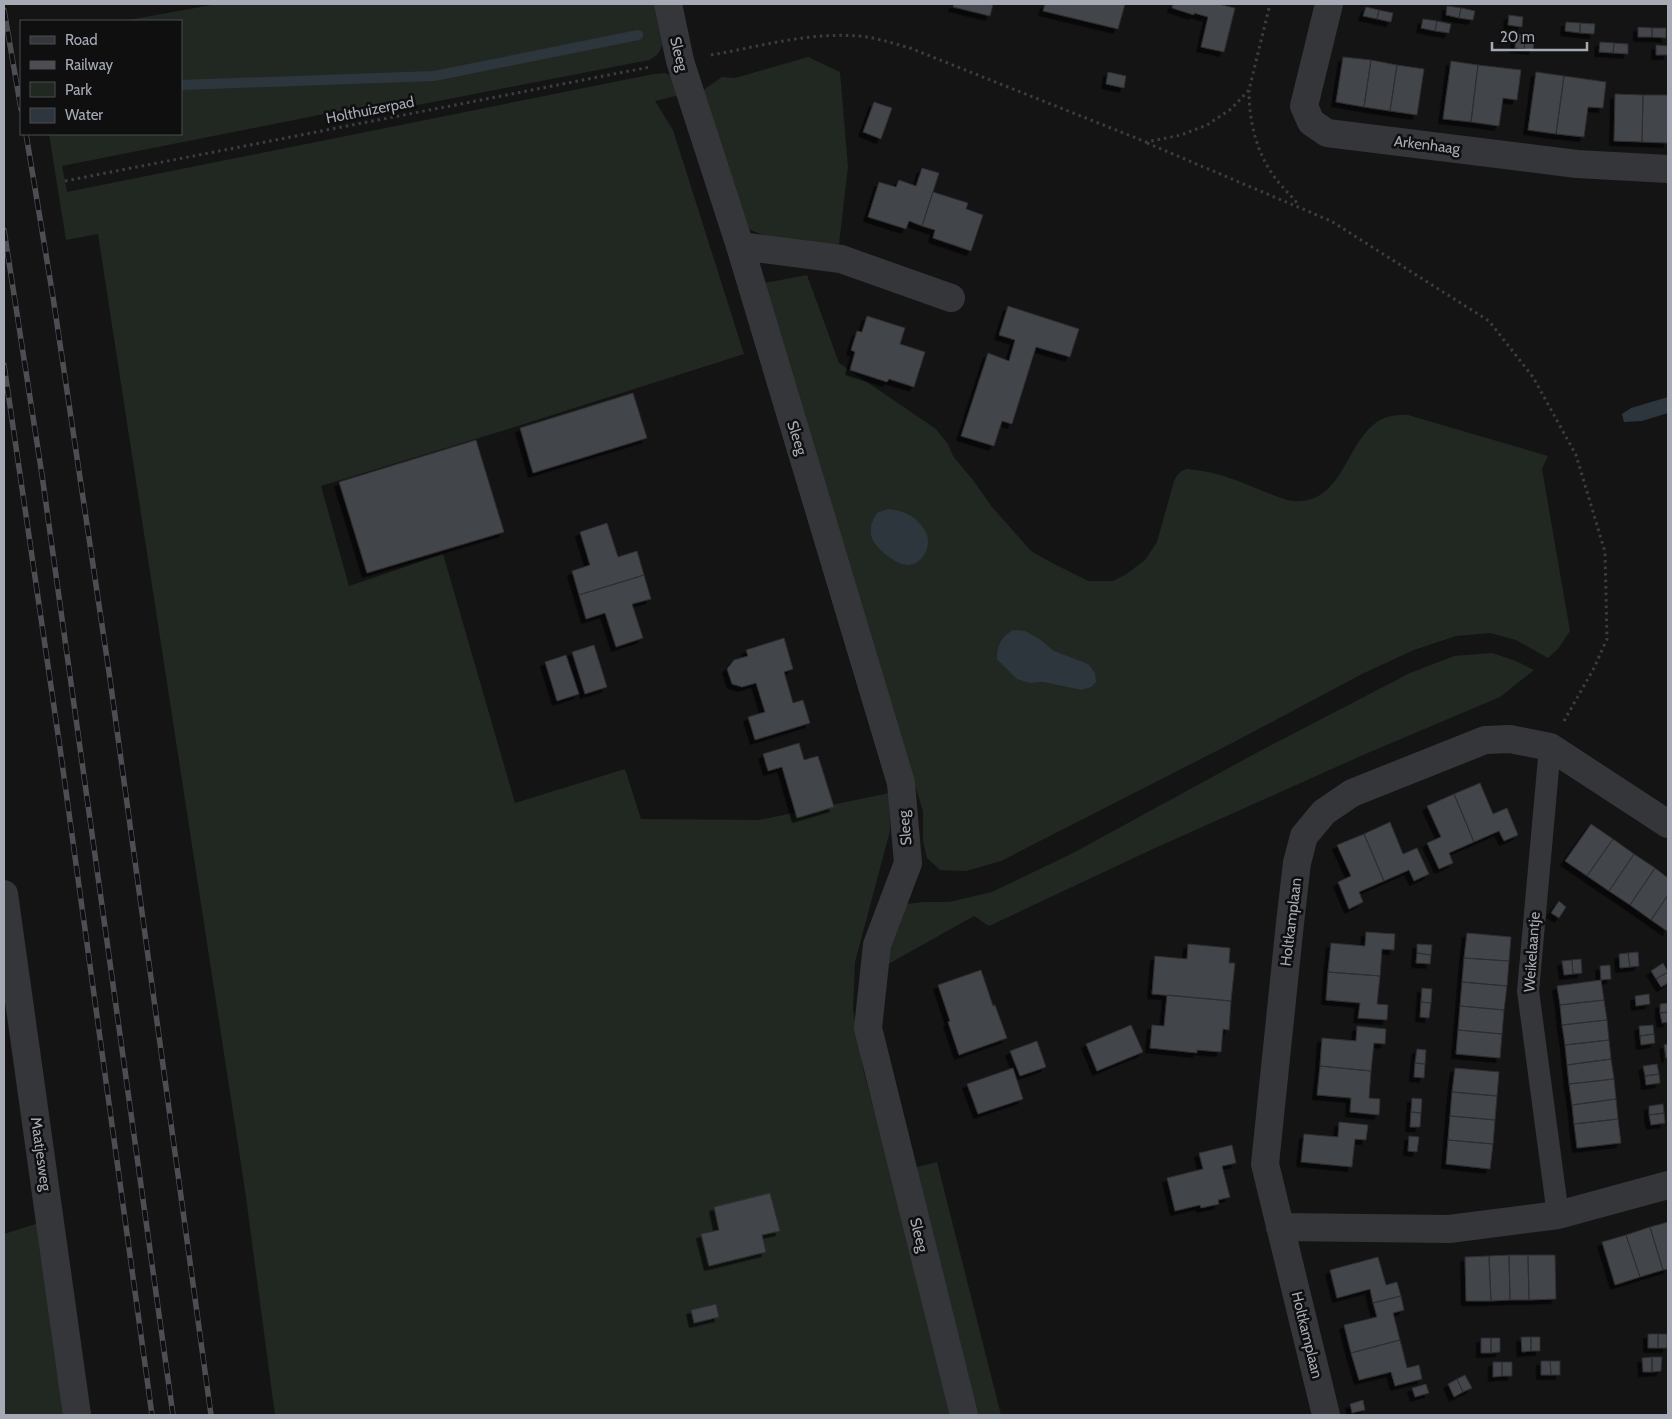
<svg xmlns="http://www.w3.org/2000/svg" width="1672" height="1419" font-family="Cabin,sans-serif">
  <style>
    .green { fill: #202821; fill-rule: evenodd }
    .water { fill: #2e363d }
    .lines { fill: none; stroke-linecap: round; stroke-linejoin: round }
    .stream { stroke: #2e363d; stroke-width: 10 }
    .building { fill: #434448; stroke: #2e2e31; filter: url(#shadow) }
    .path { stroke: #3b3d41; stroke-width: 3; stroke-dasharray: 2.5 4; stroke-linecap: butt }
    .pedestrian { stroke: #35363a; stroke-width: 22 }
    .minor { stroke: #35363a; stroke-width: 28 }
    .rail-casing { stroke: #4c4e53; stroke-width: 5.5 }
    .rail { stroke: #0f0f10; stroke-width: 4; stroke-dasharray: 11; stroke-linecap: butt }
    .labels { text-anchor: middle; stroke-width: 5; stroke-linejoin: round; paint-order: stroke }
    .street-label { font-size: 15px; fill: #a6aab5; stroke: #0f0f10 }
  </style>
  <defs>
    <filter id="shadow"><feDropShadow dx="-4.5" dy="4.5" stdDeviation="0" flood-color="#0009"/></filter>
  </defs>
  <rect width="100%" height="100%" fill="#141415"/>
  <path class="green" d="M 217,4 L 654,4 L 662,45 C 660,52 657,56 649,60 L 336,121 L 334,112 L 62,166 L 67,192 L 654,74 L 665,73 L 671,76 L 680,95 L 655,101 L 673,130 L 744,354 L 518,426 L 321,486 L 349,586 L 443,554 L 515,803 L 625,769 L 641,819 L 759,820 L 889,793 L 890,831 L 855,962 L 853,1009 L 864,1073 L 956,1415 L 275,1415 L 245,1190 L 98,234 L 66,240 L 49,134 L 181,134 L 181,21 L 123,21 Z
    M 808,57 L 840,72 L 848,167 L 839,244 L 782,243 L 741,226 L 699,93 L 722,77 L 735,78 Z
    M 807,275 L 839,363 L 936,429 L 948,444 L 953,456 L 973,480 L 992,507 L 1031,551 L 1052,563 L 1088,581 L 1113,581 L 1125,575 L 1145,560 L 1157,542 L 1174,481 C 1176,476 1179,472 1184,470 C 1187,468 1192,470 1195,470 C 1220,472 1245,484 1268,493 C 1276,496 1285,500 1293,501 C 1345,505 1345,438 1382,419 C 1390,415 1399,415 1408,415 L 1548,456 L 1542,469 L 1570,631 L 1558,649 L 1548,658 L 1516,640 L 1490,633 L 1456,636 L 1414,650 L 1364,673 L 1234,742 L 1001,861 L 966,871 L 940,870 L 927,858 L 923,841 L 923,811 L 759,284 ZM 1041,640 L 1054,651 L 1081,690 L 1043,682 L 1030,683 Z
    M 1492,653 L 1516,661 L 1534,670 L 1500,697 L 1363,755 L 1153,849 L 989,926 L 974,916 L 883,967 L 907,904 L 923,902 L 949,902 L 992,892 L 1073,853 L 1258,752 L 1410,673 L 1454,656 Z
    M 937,1162 L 1001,1415 L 973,1415 L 909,1169 Z
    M 45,1221 L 70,1415 L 4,1415 L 4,1234 Z"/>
  <path class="water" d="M 1668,397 L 1668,413 L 1642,421 L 1624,422 L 1622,414 L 1631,408 Z
    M 888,509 C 905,511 914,515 924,529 C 933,541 926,563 909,565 C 897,566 873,547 871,535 C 870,526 872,521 877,513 Z
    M 1013,630 L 1025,631 L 1041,640 L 1054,651 L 1088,664 L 1095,673 L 1096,682 L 1091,687 L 1081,690 L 1043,682 L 1030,683 L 1017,679 L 997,659 C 997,645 1001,637 1013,630 Z"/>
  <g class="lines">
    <path class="stream" d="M 181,85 L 434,76 L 638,35"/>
  </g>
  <path class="building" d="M 954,4 L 993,4 L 990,16 L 953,7 Z
    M 1045,4 L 1125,4 L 1118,29 L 1043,11 Z
    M 1173,4 L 1218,4 L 1235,8 L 1224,52 L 1201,47 L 1208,17 L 1194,13 L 1194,15 L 1172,8 Z
    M 1447,6 L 1461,8 L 1459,18 L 1446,15 Z
    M 1366,7 L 1379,10 L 1377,19 L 1363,16 Z
    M 1461,8 L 1475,11 L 1473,20 L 1459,18 Z
    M 1379,10 L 1393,13 L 1391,22 L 1377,19 Z
    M 1509,15 L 1523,17 L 1522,27 L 1508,25 Z
    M 1423,19 L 1437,21 L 1435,31 L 1421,28 Z
    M 1437,21 L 1451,24 L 1449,33 L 1435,31 Z
    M 1566,22 L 1580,23 L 1580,33 L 1565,31 Z
    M 1580,23 L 1595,24 L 1594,34 L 1580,33 Z
    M 1638,27 L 1652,28 L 1652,37 L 1638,37 Z
    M 1652,28 L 1666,28 L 1666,38 L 1652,37 Z
    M 1516,34 L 1526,35 L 1524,49 L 1515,48 Z
    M 1526,35 L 1535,36 L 1533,50 L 1524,49 Z
    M 1600,42 L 1614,43 L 1613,53 L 1599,52 Z
    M 1614,43 L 1628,44 L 1628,54 L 1613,53 Z
    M 1656,45 L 1668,46 L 1668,55 L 1656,55 Z
    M 1343,57 L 1371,60 L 1364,107 L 1336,102 Z
    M 1371,60 L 1397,65 L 1390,111 L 1364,107 Z
    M 1451,61 L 1478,65 L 1471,122 L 1443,119 Z
    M 1397,65 L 1424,69 L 1417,115 L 1390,111 Z
    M 1478,65 L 1521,70 L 1517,100 L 1503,98 L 1499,126 L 1471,122 Z
    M 1108,72 L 1126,76 L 1124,88 L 1106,84 Z
    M 1536,72 L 1564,76 L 1556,134 L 1528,130 Z
    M 1564,76 L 1606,82 L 1603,108 L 1588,107 L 1584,137 L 1556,134 Z
    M 1615,94 L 1643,95 L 1642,142 L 1614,141 Z
    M 1643,95 L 1668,95 L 1668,143 L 1642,142 Z
    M 874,102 L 892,108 L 881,139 L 863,132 Z
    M 922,168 L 939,173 L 922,226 L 909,221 L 906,229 L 868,217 L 879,182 L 896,187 L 899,180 L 916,186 Z
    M 933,192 L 968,203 L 966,209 L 983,215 L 971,251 L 933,238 L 935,230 L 922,226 Z
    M 1008,306 L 1079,329 L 1070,357 L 1036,347 L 1012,424 L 1002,421 L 994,446 L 961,436 L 988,353 L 1009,361 L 1015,340 L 999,335 Z
    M 867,316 L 905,328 L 900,344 L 925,352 L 914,387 L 889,379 L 887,382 L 850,370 L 855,352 L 851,350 L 857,331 L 862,332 Z
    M 633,393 L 647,438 L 533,473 L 520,428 Z
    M 476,440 L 504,532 L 367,573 L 339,482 Z
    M 607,523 L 618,557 L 637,551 L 644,575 L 579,595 L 572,571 L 590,565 L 580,532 Z
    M 644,575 L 651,599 L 632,604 L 643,638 L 616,647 L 605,613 L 586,619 L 579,595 Z
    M 784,638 L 793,669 L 784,672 L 793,703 L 803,700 L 810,723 L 755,740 L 748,717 L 765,712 L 756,683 L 742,687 L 732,684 L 727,669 L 734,660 L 748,656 L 746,650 Z
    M 594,645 L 607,687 L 585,694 L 572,652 Z
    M 566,655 L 579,694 L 557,701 L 545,662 Z
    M 799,743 L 804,760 L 818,756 L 834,807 L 797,818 L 782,767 L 768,771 L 763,754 Z
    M 1480,783 L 1493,814 L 1507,808 L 1518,835 L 1504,841 L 1499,831 L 1474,842 L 1454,794 Z
    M 1454,794 L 1474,842 L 1449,853 L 1453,863 L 1439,869 L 1427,843 L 1441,837 L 1427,806 Z
    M 1390,822 L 1403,854 L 1417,848 L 1429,874 L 1414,881 L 1409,870 L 1384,881 L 1364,834 Z
    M 1591,824 L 1613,839 L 1587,876 L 1565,861 Z
    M 1364,834 L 1384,881 L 1359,892 L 1363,902 L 1349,909 L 1338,882 L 1351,876 L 1337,845 Z
    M 1613,839 L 1634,854 L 1609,891 L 1587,876 Z
    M 1634,854 L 1655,868 L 1630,905 L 1609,891 Z
    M 1655,868 L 1668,878 L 1668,895 L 1651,920 L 1630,905 Z
    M 1668,895 L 1668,930 L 1667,931 L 1651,920 Z
    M 1559,901 L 1566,907 L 1559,918 L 1551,913 Z
    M 1366,932 L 1395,934 L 1394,950 L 1382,949 L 1380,976 L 1328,972 L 1331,943 L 1365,946 Z
    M 1467,933 L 1511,937 L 1509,961 L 1464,958 Z
    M 1188,944 L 1230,948 L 1229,963 L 1235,963 L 1231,1001 L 1152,994 L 1155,956 L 1187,959 Z
    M 1417,944 L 1432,945 L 1431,955 L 1417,953 Z
    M 1638,952 L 1639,966 L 1630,967 L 1628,953 Z
    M 1417,953 L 1431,955 L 1430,964 L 1416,963 Z
    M 1628,953 L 1630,967 L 1620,968 L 1619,954 Z
    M 1464,958 L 1509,961 L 1507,986 L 1462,982 Z
    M 1581,959 L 1582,973 L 1573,974 L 1572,960 Z
    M 1572,960 L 1573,974 L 1564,975 L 1562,961 Z
    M 1663,963 L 1668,972 L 1656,979 L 1651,971 Z
    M 1610,965 L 1611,979 L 1601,980 L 1600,966 Z
    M 981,970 L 993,1006 L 995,1005 L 1007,1038 L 959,1055 L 948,1022 L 950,1021 L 938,985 Z
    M 1328,972 L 1380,976 L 1377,1004 L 1388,1005 L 1387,1020 L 1358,1018 L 1360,1003 L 1326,1000 Z
    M 1668,972 L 1668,983 L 1661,987 L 1656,979 Z
    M 1601,980 L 1604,1000 L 1560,1005 L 1557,986 Z
    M 1462,982 L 1507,986 L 1504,1010 L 1460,1006 Z
    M 1422,988 L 1432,989 L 1431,1003 L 1421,1002 Z
    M 1649,994 L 1650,1004 L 1636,1006 L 1635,996 Z
    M 1167,995 L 1231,1001 L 1229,1030 L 1223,1029 L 1221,1052 L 1197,1050 L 1197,1053 L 1150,1048 L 1152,1025 L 1164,1026 Z
    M 1604,1000 L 1607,1020 L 1562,1025 L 1560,1005 Z
    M 1421,1002 L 1431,1003 L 1429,1018 L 1420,1017 Z
    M 1668,1003 L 1668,1012 L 1660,1013 L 1660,1004 Z
    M 1460,1006 L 1504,1010 L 1502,1034 L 1458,1030 Z
    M 1668,1012 L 1668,1022 L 1662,1023 L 1660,1013 Z
    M 1607,1020 L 1609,1040 L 1565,1045 L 1562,1025 Z
    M 1131,1025 L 1143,1052 L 1097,1071 L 1086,1044 Z
    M 1653,1025 L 1654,1034 L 1640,1036 L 1639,1026 Z
    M 1357,1026 L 1386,1029 L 1385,1044 L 1374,1043 L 1371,1071 L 1320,1066 L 1322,1038 L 1356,1041 Z
    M 1458,1030 L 1502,1034 L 1500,1058 L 1456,1054 Z
    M 1654,1034 L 1655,1043 L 1641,1045 L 1640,1036 Z
    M 1609,1040 L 1611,1059 L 1567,1065 L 1565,1045 Z
    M 1037,1041 L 1046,1067 L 1020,1076 L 1010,1051 Z
    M 1668,1044 L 1668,1058 L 1666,1058 L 1664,1045 Z
    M 1417,1049 L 1426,1050 L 1425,1064 L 1415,1063 Z
    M 1611,1059 L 1614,1079 L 1569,1084 L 1567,1065 Z
    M 1415,1063 L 1425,1064 L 1424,1078 L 1414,1077 Z
    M 1657,1064 L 1659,1074 L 1645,1076 L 1643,1066 Z
    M 1320,1066 L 1371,1071 L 1369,1098 L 1380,1099 L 1379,1115 L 1350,1112 L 1351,1098 L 1317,1095 Z
    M 1013,1068 L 1023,1099 L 978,1114 L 967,1084 Z
    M 1455,1068 L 1499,1072 L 1497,1096 L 1452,1092 Z
    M 1659,1074 L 1660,1083 L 1646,1085 L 1645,1076 Z
    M 1614,1079 L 1616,1099 L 1572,1105 L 1569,1084 Z
    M 1452,1092 L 1497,1096 L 1495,1120 L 1450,1116 Z
    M 1412,1098 L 1422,1099 L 1421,1113 L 1411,1112 Z
    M 1616,1099 L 1618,1119 L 1574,1124 L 1572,1105 Z
    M 1663,1104 L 1664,1113 L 1649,1115 L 1649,1106 Z
    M 1411,1112 L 1421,1113 L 1420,1127 L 1410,1127 Z
    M 1664,1113 L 1665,1123 L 1651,1125 L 1649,1115 Z
    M 1450,1116 L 1495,1120 L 1493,1144 L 1448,1140 Z
    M 1618,1119 L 1621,1143 L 1577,1148 L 1574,1124 Z
    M 1339,1122 L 1368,1125 L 1366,1140 L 1355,1139 L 1352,1167 L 1301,1162 L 1304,1134 L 1338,1137 Z
    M 1409,1136 L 1419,1137 L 1417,1152 L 1408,1151 Z
    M 1448,1140 L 1493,1144 L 1490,1169 L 1446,1164 Z
    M 1232,1145 L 1236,1163 L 1222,1166 L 1230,1197 L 1218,1200 L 1219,1204 L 1201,1208 L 1200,1205 L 1175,1211 L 1167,1178 L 1203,1169 L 1199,1153 Z
    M 770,1193 L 780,1231 L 762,1235 L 766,1252 L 709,1266 L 701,1234 L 719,1230 L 714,1207 Z
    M 1668,1222 L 1668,1269 L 1663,1270 L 1650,1227 Z
    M 1650,1227 L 1663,1270 L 1640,1277 L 1626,1235 Z
    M 1626,1235 L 1640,1277 L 1615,1285 L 1602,1242 Z
    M 1509,1255 L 1510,1300 L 1491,1301 L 1489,1256 Z
    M 1509,1255 L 1528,1255 L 1529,1300 L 1510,1300 Z
    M 1528,1255 L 1555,1255 L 1556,1299 L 1529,1300 Z
    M 1489,1256 L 1491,1301 L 1466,1301 L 1465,1257 Z
    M 1378,1257 L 1386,1285 L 1397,1282 L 1401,1296 L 1373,1303 L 1370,1289 L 1337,1298 L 1330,1270 Z
    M 1401,1296 L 1404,1310 L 1393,1313 L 1400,1340 L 1351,1353 L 1344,1325 L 1377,1317 L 1373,1303 Z
    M 716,1304 L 719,1317 L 694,1323 L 691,1310 Z
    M 1648,1334 L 1658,1334 L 1658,1348 L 1648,1348 Z
    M 1658,1334 L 1667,1334 L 1667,1348 L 1658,1348 Z
    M 1521,1337 L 1531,1337 L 1531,1351 L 1522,1352 Z
    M 1531,1337 L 1540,1337 L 1540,1351 L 1531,1351 Z
    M 1481,1338 L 1491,1338 L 1491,1353 L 1481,1353 Z
    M 1491,1338 L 1500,1338 L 1500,1352 L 1491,1353 Z
    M 1400,1340 L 1407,1368 L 1419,1365 L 1422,1379 L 1395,1386 L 1391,1372 L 1359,1380 L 1351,1353 Z
    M 1652,1357 L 1652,1372 L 1643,1372 L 1642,1358 Z
    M 1652,1357 L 1662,1357 L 1661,1371 L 1652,1372 Z
    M 1541,1361 L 1550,1361 L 1551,1375 L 1541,1375 Z
    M 1550,1361 L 1560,1361 L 1560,1375 L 1551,1375 Z
    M 1493,1362 L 1502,1362 L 1502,1376 L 1493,1377 Z
    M 1502,1362 L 1512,1362 L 1512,1376 L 1502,1376 Z
    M 1465,1375 L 1472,1388 L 1463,1392 L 1457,1379 Z
    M 1457,1379 L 1463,1392 L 1454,1397 L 1448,1384 Z
    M 1426,1384 L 1429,1393 L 1415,1397 L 1412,1388 Z
    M 1363,1400 L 1365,1410 L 1352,1413 L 1350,1404 Z"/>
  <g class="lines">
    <path class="path" d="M 711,55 C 758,47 808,32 857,36 C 875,37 892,43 910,48 L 1146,142 L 1181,135 L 1207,125 L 1231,109 L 1249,90 L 1270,4
      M 1249,90 C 1249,121 1256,153 1276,179 C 1283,188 1291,196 1299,205
      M 1147,143 L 1331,221 L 1489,321 L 1533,377 L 1576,455 L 1605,552 L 1607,639 L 1594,668 L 1564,721
      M 65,181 L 650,67"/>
    <path class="pedestrian" d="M 1550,747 L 1528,991 L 1558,1215"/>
    <path class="minor" d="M 668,4 L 680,61 L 740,246 L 901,783 L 908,863 L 877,945 L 868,1028 L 964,1415
      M 1329,4 L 1304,106 L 1311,122 L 1327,133 L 1577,164 L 1668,169
      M 740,246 L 841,259 L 951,298
      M 4,894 L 77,1415
      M 1280,1227 L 1449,1229 L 1558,1215 L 1668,1185
      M 1326,1415 L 1265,1164 L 1290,923 L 1297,863 L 1304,836 L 1324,812 L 1352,793 L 1485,740 L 1510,739 L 1550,747 L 1668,824"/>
    <g class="rail-casing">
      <path id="rail" d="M 4,10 L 21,109
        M 26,134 L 53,297 L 109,672 L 211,1415
        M 4,230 L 42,475 L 173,1415
        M 4,365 L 60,748 L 152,1415"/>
    </g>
    <use href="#rail" class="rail"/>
  </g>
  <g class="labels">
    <g class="street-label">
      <text transform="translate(679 54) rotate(76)" y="5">Sleeg</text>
      <text transform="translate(370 110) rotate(-11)" y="5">Holthuizerpad</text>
      <text transform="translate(1427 145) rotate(7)" y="5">Arkenhaag</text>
      <text transform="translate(797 438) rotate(73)" y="5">Sleeg</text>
      <text transform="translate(905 828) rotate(-95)" y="5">Sleeg</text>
      <text transform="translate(1291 922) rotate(-83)" y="5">Holtkamplaan</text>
      <text transform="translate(1532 952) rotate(-86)" y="5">Weikelaantje</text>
      <text transform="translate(41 1154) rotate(82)" y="5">Maatjesweg</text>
      <text transform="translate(919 1235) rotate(76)" y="5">Sleeg</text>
      <text transform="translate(1307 1335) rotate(76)" y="5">Holtkamplaan</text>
    </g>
  </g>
  <rect width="1672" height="1419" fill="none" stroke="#a6aab5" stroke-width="10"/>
  <rect x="20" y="20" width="162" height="115" fill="#0f0f10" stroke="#4b4d52"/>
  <rect x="30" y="36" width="25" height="8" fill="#35363a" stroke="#4b4d52"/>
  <text x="65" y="45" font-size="15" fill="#a6aab5">Road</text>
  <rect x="30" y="61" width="25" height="8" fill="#4c4e53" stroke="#4b4d52"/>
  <text x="65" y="70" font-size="15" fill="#a6aab5">Railway</text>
  <rect x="30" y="82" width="25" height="15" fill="#202821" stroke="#4b4d52"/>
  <text x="65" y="95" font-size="15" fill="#a6aab5">Park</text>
  <rect x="30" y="108" width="25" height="15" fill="#2e363d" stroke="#4b4d52"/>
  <text x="65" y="120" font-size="15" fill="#a6aab5">Water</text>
  <path d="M1492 42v8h95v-8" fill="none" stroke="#a6aab5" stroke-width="2.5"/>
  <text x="1500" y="42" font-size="15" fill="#a6aab5" stroke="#0f0f10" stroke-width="4" paint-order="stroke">20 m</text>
</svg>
